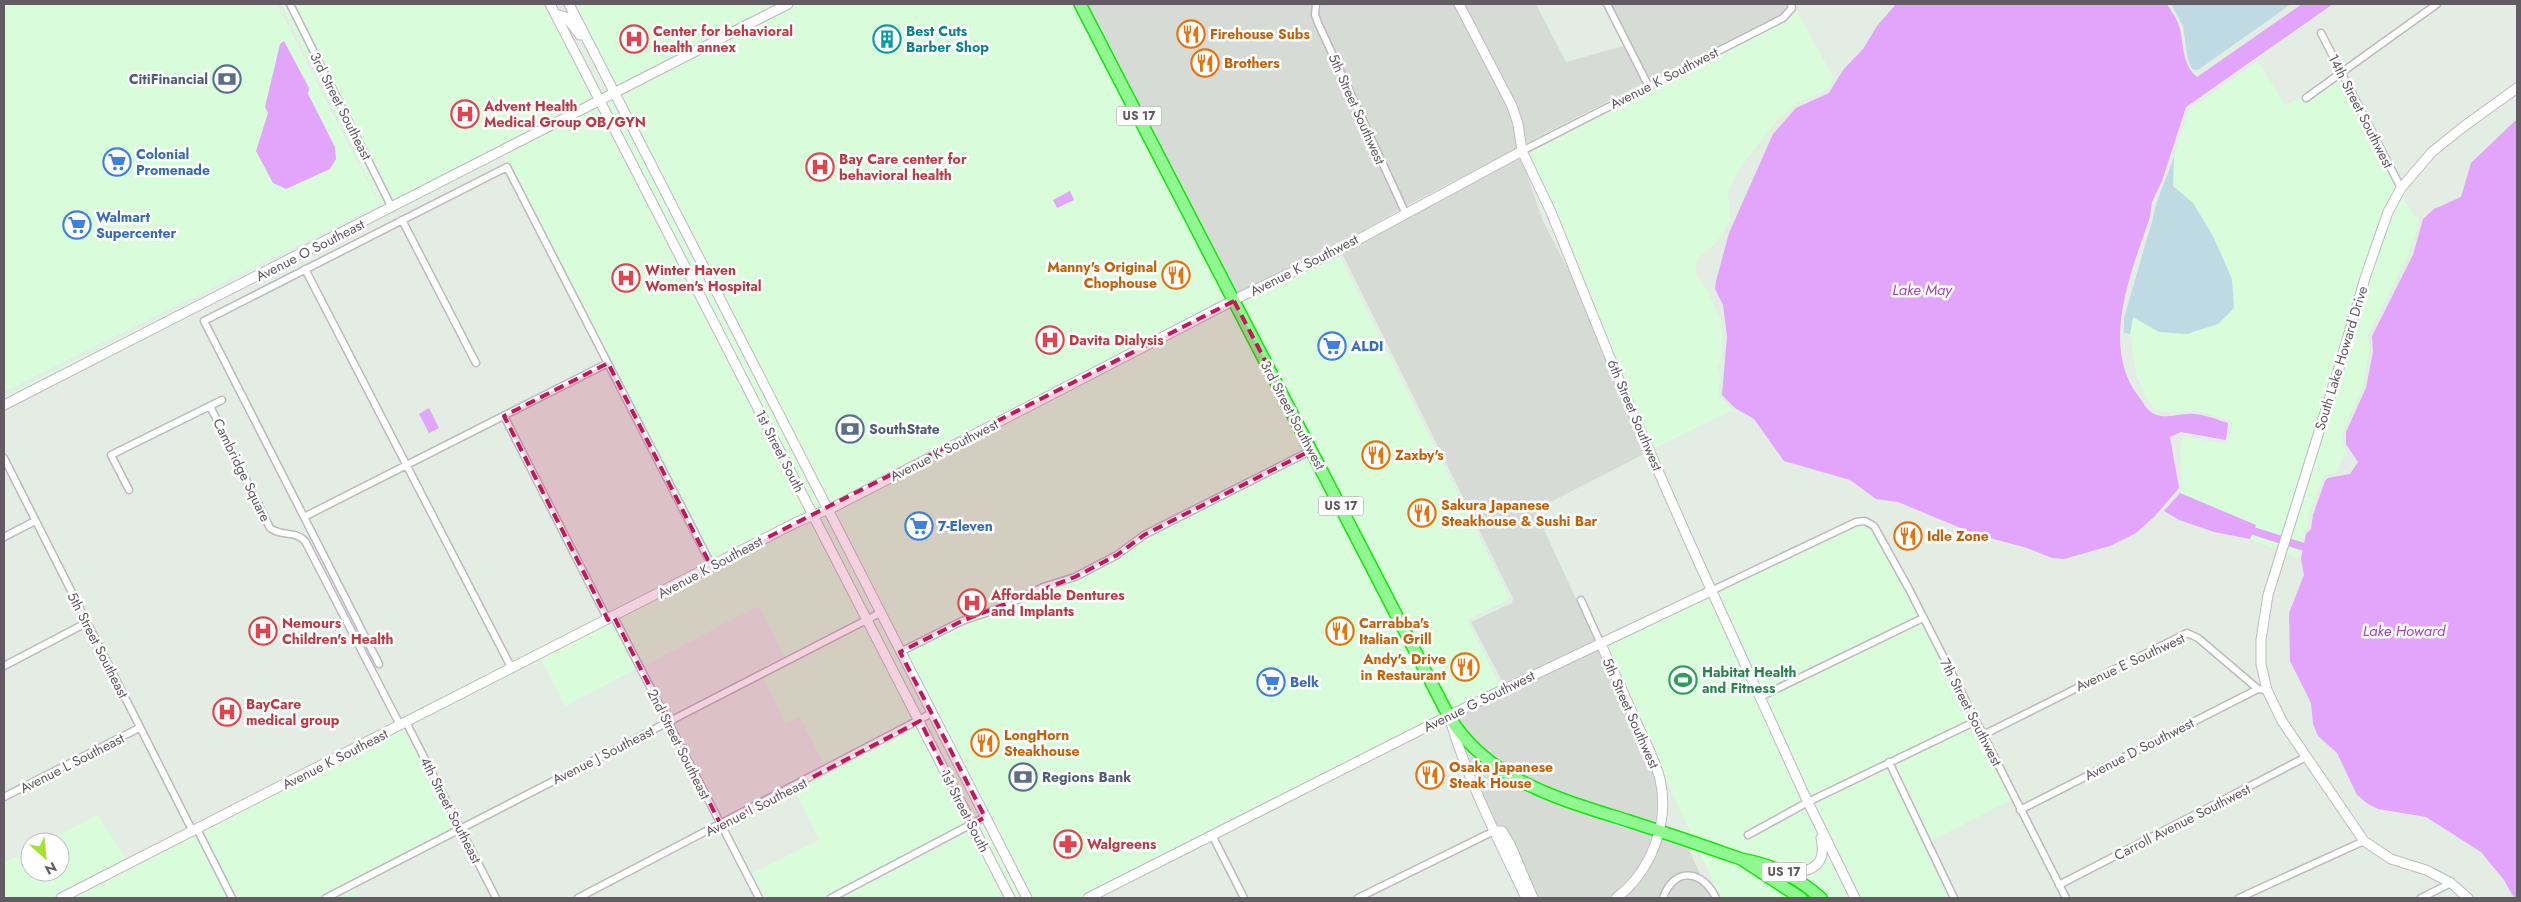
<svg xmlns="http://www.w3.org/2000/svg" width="2521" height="902" font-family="Jost,sans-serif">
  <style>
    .commercial { fill: #d9fcdb }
    .industrial { fill: #d6dcd5 }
    .green { fill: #c0dae4 }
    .water { fill: #e2a5fb }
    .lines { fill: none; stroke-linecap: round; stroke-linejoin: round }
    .canal { stroke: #e2a5fb; stroke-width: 8 }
    .street-casing { stroke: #beb8bf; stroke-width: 9 }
    .secondary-casing { stroke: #c0b9c1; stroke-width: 11 }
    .highway-casing { stroke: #12e709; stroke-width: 14 }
    .street { stroke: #fff; stroke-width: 6 }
    .secondary { stroke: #fff; stroke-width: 9 }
    .highway { stroke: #8ff891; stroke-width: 11 }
    .marked { fill: #c2185b; fill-opacity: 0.2; stroke: #c2185b; stroke-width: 4; stroke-dasharray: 10 6; stroke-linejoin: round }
    .labels { text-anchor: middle; stroke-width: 5; stroke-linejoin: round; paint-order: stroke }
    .shield { fill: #fff; stroke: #918c92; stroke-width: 1 }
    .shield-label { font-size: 12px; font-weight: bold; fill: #625b63 }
    .health-label { font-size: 14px; font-weight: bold; fill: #be3a42; stroke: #fff; text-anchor: start }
    .culture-label { font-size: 14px; font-weight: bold; fill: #0d838f; stroke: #fff; text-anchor: start }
    .food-label { font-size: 14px; font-weight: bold; fill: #c56008; stroke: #fff; text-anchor: start }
    .street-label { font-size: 14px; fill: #625b63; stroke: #fff }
    .service-label { font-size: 14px; font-weight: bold; fill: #4e5e75; stroke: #fff; text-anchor: start }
    .shop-label { font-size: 14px; font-weight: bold; fill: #366cbe; stroke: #fff; text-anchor: start }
    .leisure-label { font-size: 14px; font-weight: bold; fill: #27864d; stroke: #fff; text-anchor: start }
    .water-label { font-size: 15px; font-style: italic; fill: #a548be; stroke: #fff }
  </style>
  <rect width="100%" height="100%" fill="#e3ede4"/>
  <path class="commercial" d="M 4,4 L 277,4 L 379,205 L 4,392 Z
    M 281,4 L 285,4 L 387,206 L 4,400 L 4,396 L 382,207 Z
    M 294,4 L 546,4 L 594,97 L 394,202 Z
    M 573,4 L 778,4 L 616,85 Z
    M 798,4 L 1076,4 L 1228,299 L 829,504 L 620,93 Z
    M 1796,10 L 1834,78 L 1826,90 L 1795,104 L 1783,116 L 1779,117 L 1740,168 L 1728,191 L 1730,221 L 1716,243 L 1698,258 L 1695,274 L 1708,291 L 1722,324 L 1722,355 L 1718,367 L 1720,374 L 1719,396 L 1732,410 L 1653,449 L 1555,210 L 1528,153 L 1785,22 L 1795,13 Z
    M 2258,61 L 2285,105 L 2301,97 L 2306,104 L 2341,79 L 2396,188 L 2385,210 L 2361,276 L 2279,551 L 2250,539 L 2256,525 L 2180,493 L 2182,489 L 2180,452 L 2183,437 L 2227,444 L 2229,441 L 2232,423 L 2229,420 L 2195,410 L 2177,413 L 2156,411 L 2147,399 L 2137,377 L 2130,334 L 2133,317 L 2159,332 L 2225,262 L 2213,236 L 2193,203 L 2173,186 L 2174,156 L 2189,109 Z
    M 613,97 L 822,507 L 814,509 L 614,119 L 605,101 Z
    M 598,105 L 806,512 L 713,560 L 503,156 Z
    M 2402,195 L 2411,212 L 2419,220 L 2409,253 L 2368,335 L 2369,351 L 2363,387 L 2343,431 L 2343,444 L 2346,450 L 2337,472 L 2326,475 L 2322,480 L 2309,513 L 2308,527 L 2303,533 L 2298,558 L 2287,554 L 2369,280 L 2392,214 Z
    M 1337,251 L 1510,599 L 1467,620 L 1502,689 L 1088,898 L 1011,898 L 926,718 L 812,514 Z
    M 811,520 L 862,617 L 785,657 L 758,606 L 643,666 L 619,619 Z
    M 1863,525 L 1875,534 L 1918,615 L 1761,691 L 1718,592 Z
    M 1711,596 L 1803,800 L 1743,833 L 1747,841 L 1807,808 L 1815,826 L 1820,849 L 1816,860 L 1805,868 L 1791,871 L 1771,861 L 1693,838 L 1606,645 L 1627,637 Z
    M 612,623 L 636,669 L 565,706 L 541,659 Z
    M 1922,623 L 1970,719 L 1810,796 L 1765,699 Z
    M 866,625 L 915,719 L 825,766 L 800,717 L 785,724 L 763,678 Z
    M 919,727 L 966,823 L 821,898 L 763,898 L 751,874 L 819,840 L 795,791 Z
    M 1974,727 L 2011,800 L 1931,841 L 1895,765 Z
    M 404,728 L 455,826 L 317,898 L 237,898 L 203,832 Z
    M 1888,768 L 1949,898 L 1860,898 L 1823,824 L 1814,804 Z
    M 98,815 L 126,860 L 51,898 L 4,898 L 4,863 L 30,850 L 30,872 L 60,872 L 60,842 L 45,842 Z
    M 970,831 L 1006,898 L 841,898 Z
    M 196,835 L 228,898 L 71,898 L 91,888 Z
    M 1698,848 L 1733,860 L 1794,898 L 1720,898 Z
    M 1828,852 L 1851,898 L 1827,898 L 1801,878 L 1817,872 L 1823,864 Z
    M 354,889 L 358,898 L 336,898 Z"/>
  <path class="industrial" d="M 1085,4 L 1312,4 L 1311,16 L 1314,25 L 1399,210 L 1335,247 L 1235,295 Z
    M 1321,4 L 1455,4 L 1509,107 L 1518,148 L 1406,206 L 1321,22 L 1319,15 Z
    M 1464,4 L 1536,4 L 1566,62 L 1623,46 L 1643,83 L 1525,144 L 1521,116 L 1516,104 Z
    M 1611,4 L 1787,4 L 1788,6 L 1781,14 L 1650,80 Z
    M 1521,157 L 1543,221 L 1573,279 L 1646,453 L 1535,510 L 1595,640 L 1503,683 L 1471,622 L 1512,603 L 1513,598 L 1342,253 Z
    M 1599,648 L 1651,764 L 1658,796 L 1655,825 L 1545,790 L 1504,767 L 1474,740 L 1455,717 Z
    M 1459,736 L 1500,775 L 1540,797 L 1653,833 L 1640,868 L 1609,898 L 1537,898 L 1509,834 L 1504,828 L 1496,825 Z
    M 1661,836 L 1687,845 L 1700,874 L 1690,871 L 1678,873 L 1668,879 L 1659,898 L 1624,898 L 1647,873 L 1655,858 Z
    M 1691,880 L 1700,883 L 1707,889 L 1711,898 L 1667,898 L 1675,885 L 1681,881 Z"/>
  <path class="green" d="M 2171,4 L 2291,4 L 2198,70 L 2192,69 L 2188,60 L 2183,26 Z
    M 2174,156 L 2173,186 L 2193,203 L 2213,236 L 2232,279 L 2234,308 L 2218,324 L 2187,334 L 2159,332 L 2133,317 L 2130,334 L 2124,333 L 2124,318 L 2153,218 C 2156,197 2168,177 2174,156 Z"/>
  <path class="water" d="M 1896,4 L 2167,4 C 2171,11 2178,20 2180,29 C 2184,47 2182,64 2197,77 L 2302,4 L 2333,4 L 2186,107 L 2162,181 L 2152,202 L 2150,217 C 2132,270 2099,346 2139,397 C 2143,402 2147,411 2154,414 C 2168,420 2181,412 2195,414 C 2206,415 2218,420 2228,423 L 2226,440 L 2181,432 L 2170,437 L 2179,488 L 2155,516 L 2136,533 L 2110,546 L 2064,559 L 2052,558 L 2027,548 L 1975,534 L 1898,502 L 1876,499 L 1850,480 L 1784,461 L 1754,419 L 1735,408 L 1722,395 L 1727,336 L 1723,305 L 1715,289 L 1716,281 L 1729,233 L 1773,134 L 1796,108 L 1829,93 L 1843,70 L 1863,49 L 1877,26 Z
    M 284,41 L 309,88 L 308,94 L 335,147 L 336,159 L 330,169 L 286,189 L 273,183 L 256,151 L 268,113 L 265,107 L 280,44 Z
    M 2517,119 L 2517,898 L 2514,898 L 2504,880 L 2481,852 L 2426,817 L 2378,809 L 2368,804 L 2357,795 L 2337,753 L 2318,736 L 2313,724 L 2311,703 L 2290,661 L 2289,613 L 2304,575 L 2301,559 L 2306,534 L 2311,529 L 2313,515 L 2325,481 L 2328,478 L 2350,474 L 2358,462 L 2346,444 L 2346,432 L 2366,388 L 2373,352 L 2372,336 L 2413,255 L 2423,219 L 2434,209 L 2461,197 L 2471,163 Z
    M 1070,191 L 1074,200 L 1057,208 L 1053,200 Z
    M 429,408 L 439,428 L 429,433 L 419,414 Z
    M 2180,493 L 2256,525 L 2250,539 L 2214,532 L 2179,520 L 2164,511 Z"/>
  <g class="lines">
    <path class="canal" d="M 2244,528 L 2304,547"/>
    <g class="street-casing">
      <path id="street" d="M 290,4 L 392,208
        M 1316,4 L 1315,15 L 1318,23 L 1405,212
        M 1607,4 L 1648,85
        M 2321,33 L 2401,188
        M 2306,98 L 2437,4
        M 1522,151 L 1783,18 L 1792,8 L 1791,4
        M 402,220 L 476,363
        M 305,269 L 512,669
        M 210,406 L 270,528 C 281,537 295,530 305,541 L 400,725
        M 504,416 L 608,620
        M 4,458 L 193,832
        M 129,490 L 111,455 L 222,400
        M 304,517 L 608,363
        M 4,537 L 35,521
        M 1713,590 L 1856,522 L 1865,521 L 1874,526 L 1909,589 L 2066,898
        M 1581,600 L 1600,642
        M 614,617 L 759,898
        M 900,652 L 962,621 L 1001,608 L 1043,587 L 1075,577 L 1117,555 L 1144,535 L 1312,450
        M 379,664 L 204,321 L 507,167 L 712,566
        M 4,666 L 86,623
        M 1760,697 L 1923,618
        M 406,722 L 496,898
        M 1983,735 L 2187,633 L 2198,638 L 2258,689 L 2267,690
        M 1889,762 L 1954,898
        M 4,797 L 139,728
        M 2020,810 L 2258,689
        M 197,829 L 232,898
        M 1212,835 L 1244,898
        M 1748,835 L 1808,802 L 1976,721
        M 2059,885 L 2306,757
        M 326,898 L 880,613
        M 578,898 L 932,713
        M 831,898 L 985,817
        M 1358,898 L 1494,831
        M 1663,898 C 1674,866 1703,870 1716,898
        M 2239,898 L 2364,841
        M 2421,898 L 2451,883"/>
    </g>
    <g class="secondary-casing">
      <path id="secondary" d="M 550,4 L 1010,898
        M 569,4 L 1027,898
        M 1459,4 L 1512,106 L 1518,124 L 1522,151 L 1551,212 L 1630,407 L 1689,541 L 1805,796 L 1855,898
        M 555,14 L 566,17 L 580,35
        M 4,405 L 788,4
        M 1600,642 C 1613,670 1626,698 1638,726 C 1646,743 1655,760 1660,779 C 1670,822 1651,872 1616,898
        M 1451,723 C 1469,783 1499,841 1526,898
        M 1494,831 L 1502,831 L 1510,844 L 1533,898
        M 1791,875 C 1814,870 1827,864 1821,838
        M 61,898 L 797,522 L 834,507 L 1244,295 L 1337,251 L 1522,151
        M 1088,898 L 1448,716 L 1713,590
        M 2468,898 L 2451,883 L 2426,870 L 2391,859 L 2364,841 L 2282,721 L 2267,690 L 2261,664 L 2261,640 L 2268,595 L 2338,371 L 2365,278 L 2388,212 L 2401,188 L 2432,152 L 2463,127 L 2517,88"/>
    </g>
    <g class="highway-casing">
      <path id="highway" d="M 1080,4 L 1445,709 C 1482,779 1559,799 1629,821 C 1666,833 1704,846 1741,859 C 1776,866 1794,875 1821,898
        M 1744,861 L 1801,898"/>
    </g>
    <use href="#street" class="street"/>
    <use href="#secondary" class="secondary"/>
    <use href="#highway" class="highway"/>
  </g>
  <path class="marked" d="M 1234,301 L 1312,450 L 1144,535 L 1117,555 L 1075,577 L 962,621 L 900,652 L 985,817 L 972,825 L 920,721 L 721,825 L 614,617 L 608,620 L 504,416 L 608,363 L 711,566 Z"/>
  <defs>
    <g id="restaurant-ring" transform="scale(1.4375)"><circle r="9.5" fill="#fff" stroke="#e8710a" stroke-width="1.5"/><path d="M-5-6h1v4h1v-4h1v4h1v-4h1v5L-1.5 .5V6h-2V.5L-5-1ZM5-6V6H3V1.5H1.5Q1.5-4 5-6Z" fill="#e8710a"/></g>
    <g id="hospital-ring" transform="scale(1.4375)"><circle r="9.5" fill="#fff" stroke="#e0444e" stroke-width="1.5"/><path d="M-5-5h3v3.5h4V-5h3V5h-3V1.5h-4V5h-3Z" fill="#e0444e"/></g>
    <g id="building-ring" transform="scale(1.4375)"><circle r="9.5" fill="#fff" stroke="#0f9aa8" stroke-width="1.5"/><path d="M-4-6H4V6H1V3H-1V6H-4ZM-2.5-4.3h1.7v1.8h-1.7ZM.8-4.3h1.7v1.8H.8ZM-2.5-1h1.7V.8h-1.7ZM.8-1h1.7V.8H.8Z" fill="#0f9aa8"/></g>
    <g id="bank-ring" transform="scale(1.4375)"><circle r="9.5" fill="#fff" stroke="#5c6f8a" stroke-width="1.5"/><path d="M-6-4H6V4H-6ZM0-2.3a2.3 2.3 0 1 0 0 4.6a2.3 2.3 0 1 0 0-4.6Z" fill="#5c6f8a"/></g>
    <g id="supermarket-ring" transform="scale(1.4375)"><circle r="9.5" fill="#fff" stroke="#3f7fe0" stroke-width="1.5"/><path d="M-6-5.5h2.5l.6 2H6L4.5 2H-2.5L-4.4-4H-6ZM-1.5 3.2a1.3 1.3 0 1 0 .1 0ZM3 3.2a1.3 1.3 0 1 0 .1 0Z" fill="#3f7fe0"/></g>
    <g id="stadium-ring" transform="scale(1.4375)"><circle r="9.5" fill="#fff" stroke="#2e9e5b" stroke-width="1.5"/><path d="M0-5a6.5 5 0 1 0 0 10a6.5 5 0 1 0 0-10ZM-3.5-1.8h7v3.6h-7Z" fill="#2e9e5b"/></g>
    <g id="pharmacy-ring" transform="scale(1.4375)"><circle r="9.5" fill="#fff" stroke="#e0444e" stroke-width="1.5"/><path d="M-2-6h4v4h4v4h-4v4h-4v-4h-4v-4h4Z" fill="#e0444e"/></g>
  </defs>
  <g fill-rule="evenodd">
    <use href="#restaurant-ring" x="1191" y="34"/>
    <use href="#hospital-ring" x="634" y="39"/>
    <use href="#building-ring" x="887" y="39"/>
    <use href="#restaurant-ring" x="1205" y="63"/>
    <use href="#bank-ring" x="227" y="79"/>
    <use href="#hospital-ring" x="465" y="114"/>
    <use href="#supermarket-ring" x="117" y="162"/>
    <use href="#hospital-ring" x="820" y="167"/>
    <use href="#supermarket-ring" x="77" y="225"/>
    <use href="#restaurant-ring" x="1176" y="275"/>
    <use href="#hospital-ring" x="626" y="278"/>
    <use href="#hospital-ring" x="1050" y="340"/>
    <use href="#supermarket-ring" x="1332" y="346"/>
    <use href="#bank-ring" x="850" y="429"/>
    <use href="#restaurant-ring" x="1376" y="455"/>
    <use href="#restaurant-ring" x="1422" y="513"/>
    <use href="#supermarket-ring" x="919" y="526"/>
    <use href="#restaurant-ring" x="1908" y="536"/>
    <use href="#hospital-ring" x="972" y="603"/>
    <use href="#hospital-ring" x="263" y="631"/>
    <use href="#restaurant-ring" x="1340" y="631"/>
    <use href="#restaurant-ring" x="1465" y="667"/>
    <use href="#stadium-ring" x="1683" y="680"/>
    <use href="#supermarket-ring" x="1271" y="682"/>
    <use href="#hospital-ring" x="227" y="712"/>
    <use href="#restaurant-ring" x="985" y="743"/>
    <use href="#restaurant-ring" x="1430" y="775"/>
    <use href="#bank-ring" x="1023" y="777"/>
    <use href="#pharmacy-ring" x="1068" y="844"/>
  </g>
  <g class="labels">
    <g class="shield">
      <rect x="1116.5" y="106.5" width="45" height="19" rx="4"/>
      <rect x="1318.5" y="496.5" width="45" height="19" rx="4"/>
      <rect x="1761.5" y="862.5" width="45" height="19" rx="4"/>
    </g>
    <g class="shield-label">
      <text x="1139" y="120">US 17</text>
      <text x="1341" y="510">US 17</text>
      <text x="1784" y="876">US 17</text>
    </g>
    <g class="health-label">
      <text x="653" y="36">Center for behavioral<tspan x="653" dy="16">health annex</tspan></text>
      <text x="484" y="111">Advent Health<tspan x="484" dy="16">Medical Group OB/GYN</tspan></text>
      <text x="839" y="164">Bay Care center for<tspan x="839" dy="16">behavioral health</tspan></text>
      <text x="645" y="275">Winter Haven<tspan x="645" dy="16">Women's Hospital</tspan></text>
      <text x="1069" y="345">Davita Dialysis</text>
      <text x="991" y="600">Affordable Dentures<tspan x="991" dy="16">and Implants</tspan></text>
      <text x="282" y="628">Nemours<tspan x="282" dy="16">Children's Health</tspan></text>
      <text x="246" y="709">BayCare<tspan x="246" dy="16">medical group</tspan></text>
      <text x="1087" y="849">Walgreens</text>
    </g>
    <g class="culture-label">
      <text x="906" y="36">Best Cuts<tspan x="906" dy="16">Barber Shop</tspan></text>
    </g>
    <g class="food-label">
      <text x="1210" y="39">Firehouse Subs</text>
      <text x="1224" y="68">Brothers</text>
      <text x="1157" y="272" text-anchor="end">Manny's Original<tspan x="1157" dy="16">Chophouse</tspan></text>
      <text x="1395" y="460">Zaxby's</text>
      <text x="1441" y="510">Sakura Japanese<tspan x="1441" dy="16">Steakhouse &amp; Sushi Bar</tspan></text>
      <text x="1927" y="541">Idle Zone</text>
      <text x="1359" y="628">Carrabba's<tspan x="1359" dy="16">Italian Grill</tspan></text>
      <text x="1446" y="664" text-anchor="end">Andy's Drive<tspan x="1446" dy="16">in Restaurant</tspan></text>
      <text x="1004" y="740">LongHorn<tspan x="1004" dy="16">Steakhouse</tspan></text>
      <text x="1449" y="772">Osaka Japanese<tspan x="1449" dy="16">Steak House</tspan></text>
    </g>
    <g class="street-label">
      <text transform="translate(1664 78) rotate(-27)" y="5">Avenue K Southwest</text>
      <text transform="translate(341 106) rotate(63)" y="5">3rd Street Southeast</text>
      <text transform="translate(1357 109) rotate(66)" y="5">5th Street Southwest</text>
      <text transform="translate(2361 111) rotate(63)" y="5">14th Street Southwest</text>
      <text transform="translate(310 250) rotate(-27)" y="5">Avenue O Southeast</text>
      <text transform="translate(1304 265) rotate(-27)" y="5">Avenue K Southwest</text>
      <text transform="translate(2341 358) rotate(-73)" y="5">South Lake Howard Drive</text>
      <text transform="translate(1293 415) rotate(62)" y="5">3rd Street Southwest</text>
      <text transform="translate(1635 415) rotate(67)" y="5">6th Street Southwest</text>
      <text transform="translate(944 450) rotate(-27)" y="5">Avenue K Southwest</text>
      <text transform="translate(780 451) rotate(63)" y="5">1st Street South</text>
      <text transform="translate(242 470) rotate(64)" y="5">Cambridge Square</text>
      <text transform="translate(710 567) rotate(-28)" y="5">Avenue K Southeast</text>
      <text transform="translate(98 645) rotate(63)" y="5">5th Street Southeast</text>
      <text transform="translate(2130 662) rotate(-25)" y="5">Avenue E Southwest</text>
      <text transform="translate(1479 701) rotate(-26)" y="5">Avenue G Southwest</text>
      <text transform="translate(1971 712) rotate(63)" y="5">7th Street Southwest</text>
      <text transform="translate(1631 713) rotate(66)" y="5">5th Street Southwest</text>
      <text transform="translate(679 744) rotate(63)" y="5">2nd Street Southeast</text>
      <text transform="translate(2139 749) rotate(-27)" y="5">Avenue D Southwest</text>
      <text transform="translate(603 755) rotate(-27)" y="5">Avenue J Southeast</text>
      <text transform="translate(335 759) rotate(-27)" y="5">Avenue K Southeast</text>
      <text transform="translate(72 763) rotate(-27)" y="5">Avenue L Southeast</text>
      <text transform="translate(756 807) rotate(-27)" y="5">Avenue I Southeast</text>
      <text transform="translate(451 810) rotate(63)" y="5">4th Street Southeast</text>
      <text transform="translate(965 811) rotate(63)" y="5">1st Street South</text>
      <text transform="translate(2182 822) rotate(-27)" y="5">Carroll Avenue Southwest</text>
    </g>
    <g class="service-label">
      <text x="208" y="84" text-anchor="end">CitiFinancial</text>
      <text x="869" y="434">SouthState</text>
      <text x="1042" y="782">Regions Bank</text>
    </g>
    <g class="shop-label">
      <text x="136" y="159">Colonial<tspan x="136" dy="16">Promenade</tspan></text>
      <text x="96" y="222">Walmart<tspan x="96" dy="16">Supercenter</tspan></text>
      <text x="1351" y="351">ALDI</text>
      <text x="938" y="531">7-Eleven</text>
      <text x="1290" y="687">Belk</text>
    </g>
    <g class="leisure-label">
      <text x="1702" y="677">Habitat Health<tspan x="1702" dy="16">and Fitness</tspan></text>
    </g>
    <g class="water-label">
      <text x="1922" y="295">Lake May</text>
      <text x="2404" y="636">Lake Howard</text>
    </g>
  </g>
  <rect width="2521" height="902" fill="none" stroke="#625b63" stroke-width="10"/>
  <g transform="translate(45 857) rotate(153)"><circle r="24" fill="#ffffff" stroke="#c0bdc1"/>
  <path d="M0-4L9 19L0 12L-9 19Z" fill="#a5e235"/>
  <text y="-8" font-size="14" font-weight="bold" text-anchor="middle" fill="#625b63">N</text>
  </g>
</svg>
